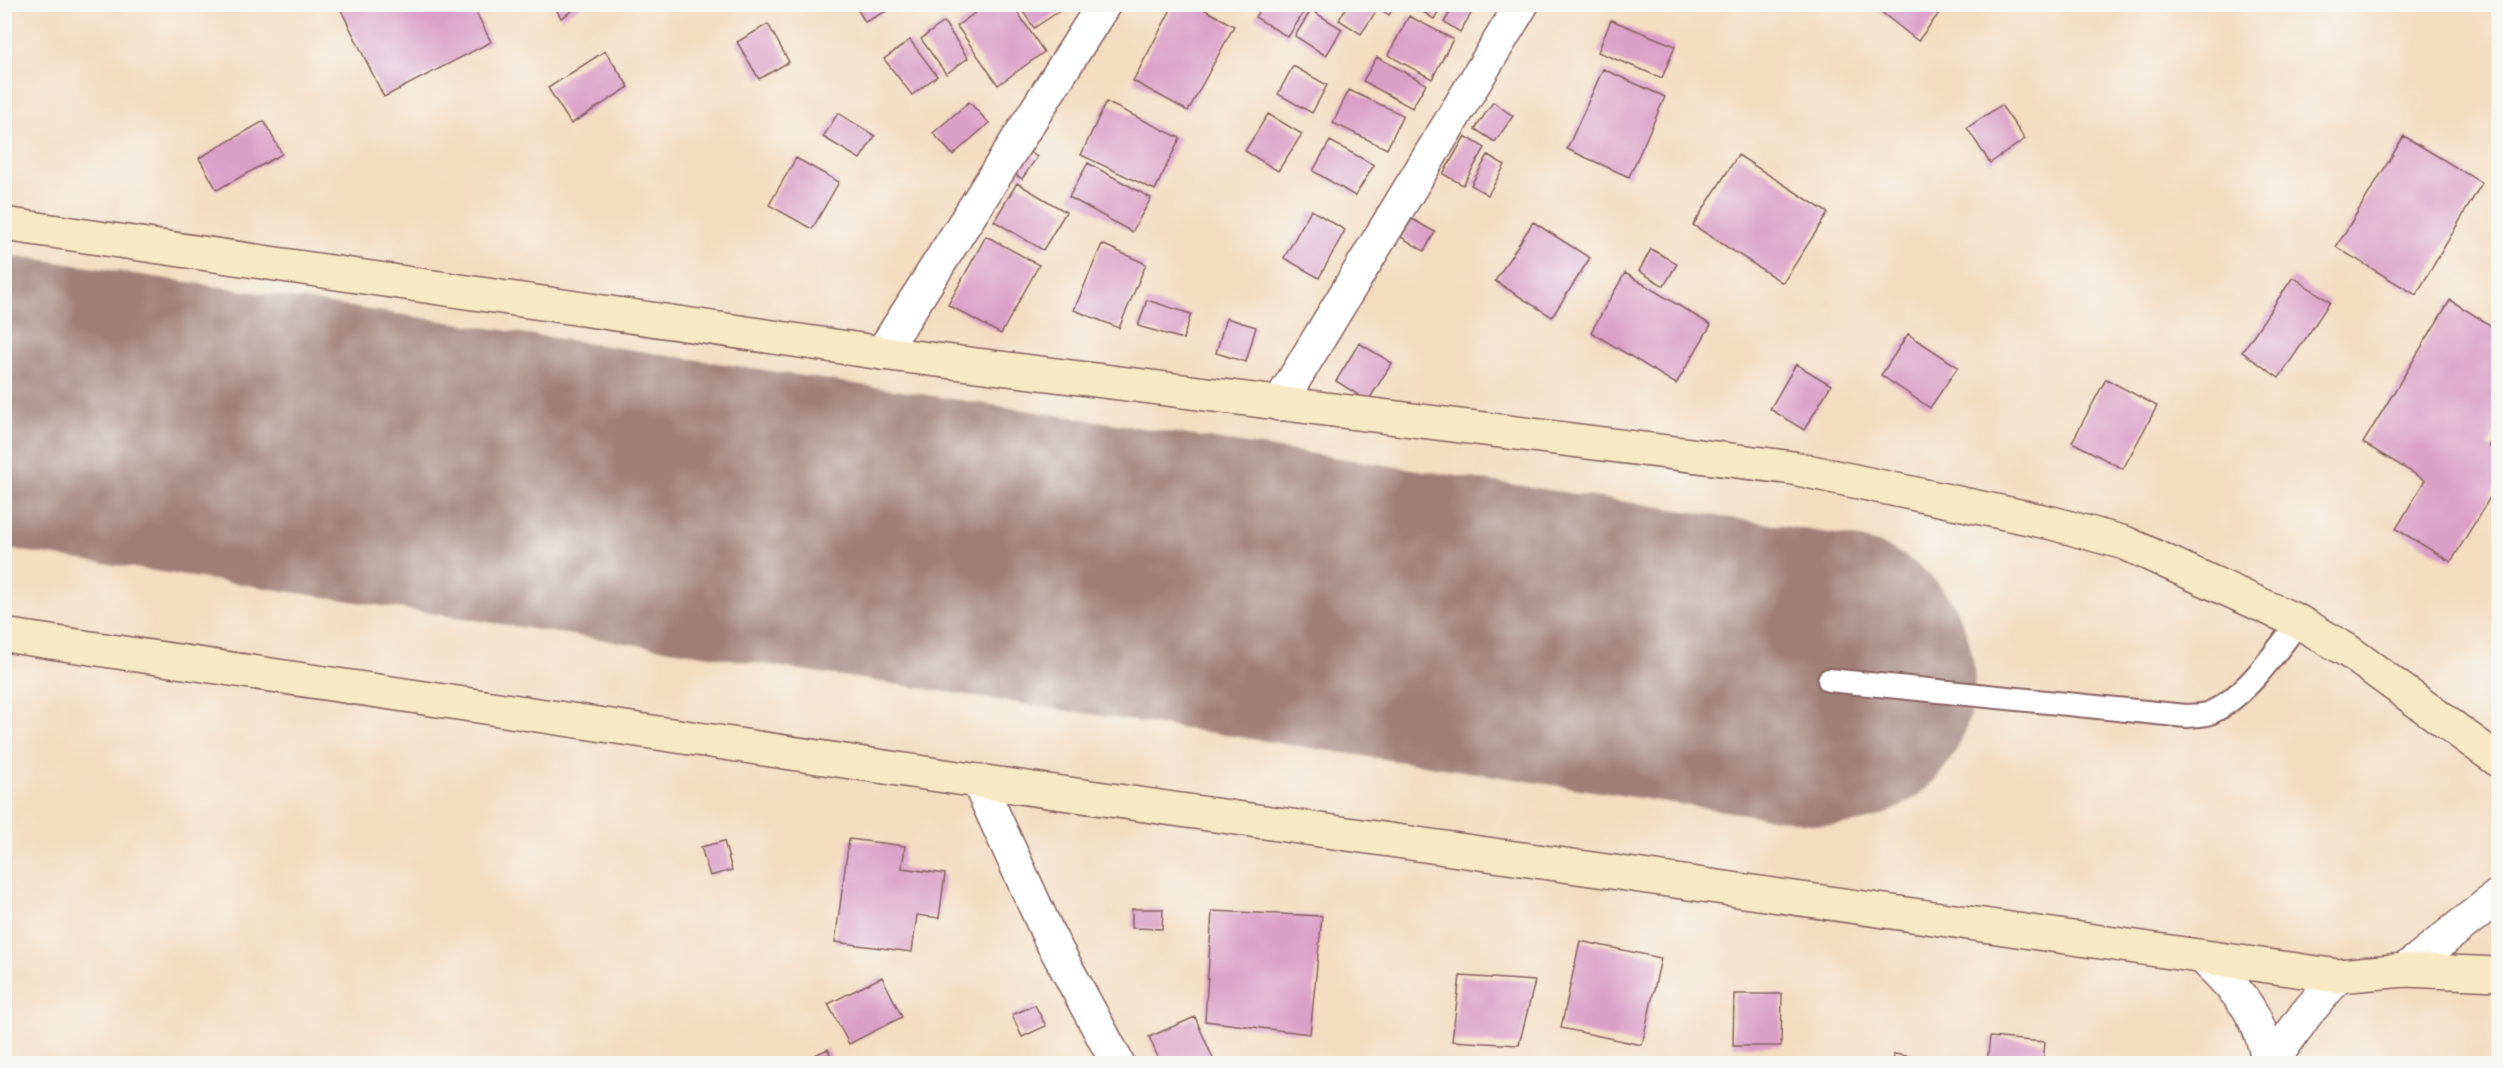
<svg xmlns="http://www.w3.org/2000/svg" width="2503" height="1068" font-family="'IM FELL Great Primer',serif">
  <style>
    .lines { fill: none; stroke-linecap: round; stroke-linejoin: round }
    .runway { stroke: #9f7e76; stroke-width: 291 }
    .building { fill: #da9fc7 }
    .lane-casing { stroke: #86615f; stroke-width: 26 }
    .street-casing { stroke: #86615f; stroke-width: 36 }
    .secondary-casing { stroke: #86615f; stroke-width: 36 }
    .lane { stroke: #fff; stroke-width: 22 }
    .street { stroke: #fff; stroke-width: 33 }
    .secondary { stroke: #f8e8c3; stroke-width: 33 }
  </style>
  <rect width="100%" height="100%" fill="#f6f6f2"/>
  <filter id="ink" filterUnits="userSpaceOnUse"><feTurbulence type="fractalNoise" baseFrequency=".0167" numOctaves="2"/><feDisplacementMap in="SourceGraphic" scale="12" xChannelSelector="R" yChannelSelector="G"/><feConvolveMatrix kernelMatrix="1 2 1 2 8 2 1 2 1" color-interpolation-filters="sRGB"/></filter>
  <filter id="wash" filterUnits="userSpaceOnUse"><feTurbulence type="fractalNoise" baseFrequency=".008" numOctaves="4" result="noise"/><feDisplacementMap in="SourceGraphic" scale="24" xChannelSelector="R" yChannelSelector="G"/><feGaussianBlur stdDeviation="1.35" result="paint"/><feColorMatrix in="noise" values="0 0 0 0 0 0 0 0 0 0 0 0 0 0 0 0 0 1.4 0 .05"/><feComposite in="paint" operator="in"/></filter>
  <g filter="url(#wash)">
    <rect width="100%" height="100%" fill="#f4dcc0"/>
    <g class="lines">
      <path class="runway" d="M 4,401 L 1829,680"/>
    </g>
    <g id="blocks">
      <path class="building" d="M 338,4 L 472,4 L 491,42 L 384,97 Z
        M 553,4 L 584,4 L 561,18 Z
        M 987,4 L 1012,4 L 1044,52 L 998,85 L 957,26 Z
        M 1018,4 L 1070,4 L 1034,28 Z
        M 1174,4 L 1195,4 L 1234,26 L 1188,111 L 1133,81 Z
        M 1263,4 L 1299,4 L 1306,9 L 1288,37 L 1255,17 Z
        M 1348,4 L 1367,4 L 1377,10 L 1361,34 L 1339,20 Z
        M 1373,4 L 1396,4 L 1389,15 Z
        M 1411,4 L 1443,4 L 1434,19 Z
        M 1455,4 L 1477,4 L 1460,32 L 1444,22 Z
        M 1877,4 L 1938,4 L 1943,8 L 1918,41 L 1875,7 Z
        M 855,5 L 898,5 L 865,22 Z
        M 1311,10 L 1342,29 L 1326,56 L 1295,36 Z
        M 1409,16 L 1453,39 L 1432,79 L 1388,55 Z
        M 1611,20 L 1675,46 L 1662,78 L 1598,52 Z
        M 944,22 L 968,58 L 946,74 L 921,39 Z
        M 768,24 L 789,62 L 759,79 L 737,42 Z
        M 910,40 L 937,76 L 912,95 L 884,59 Z
        M 605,51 L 629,87 L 571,124 L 548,88 Z
        M 1377,57 L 1426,84 L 1412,108 L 1363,81 Z
        M 1293,66 L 1327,85 L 1312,113 L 1278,94 Z
        M 1603,69 L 1665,97 L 1629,177 L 1567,149 Z
        M 1349,90 L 1403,115 L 1387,149 L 1333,123 Z
        M 969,102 L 989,123 L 953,155 L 933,133 Z
        M 1106,102 L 1180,138 L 1155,190 L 1081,155 Z
        M 1493,102 L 1513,116 L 1495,142 L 1475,129 Z
        M 2001,105 L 2025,139 L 1990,163 L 1967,128 Z
        M 838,113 L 875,136 L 860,159 L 823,137 Z
        M 1268,114 L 1302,134 L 1278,171 L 1245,151 Z
        M 264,121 L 282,154 L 217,190 L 199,158 Z
        M 1465,136 L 1485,148 L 1463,185 L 1443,174 Z
        M 2404,136 L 2482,183 L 2416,295 L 2336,247 Z
        M 1330,141 L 1374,165 L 1355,196 L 1313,171 Z
        M 1025,149 L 1037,157 L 1022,179 L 1011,172 Z
        M 1488,155 L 1505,165 L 1488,195 L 1471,185 Z
        M 1738,155 L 1828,213 L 1783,283 L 1693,225 Z
        M 796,158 L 839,182 L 812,229 L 769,205 Z
        M 1088,163 L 1151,198 L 1132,232 L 1069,197 Z
        M 1017,183 L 1066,212 L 1043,250 L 994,221 Z
        M 1311,210 L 1345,230 L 1319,278 L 1284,258 Z
        M 1412,219 L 1435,232 L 1424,251 L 1401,237 Z
        M 1533,222 L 1590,258 L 1552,317 L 1495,281 Z
        M 986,236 L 1039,265 L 1001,334 L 948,305 Z
        M 1102,244 L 1146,264 L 1119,328 L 1074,310 Z
        M 1651,249 L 1677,264 L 1664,286 L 1639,271 Z
        M 1625,273 L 1711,325 L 1676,384 L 1591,332 Z
        M 2293,277 L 2330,302 L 2279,378 L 2242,352 Z
        M 1147,300 L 1191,314 L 1183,339 L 1138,326 Z
        M 2450,300 L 2498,330 L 2498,428 L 2488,446 L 2498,453 L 2498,484 L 2451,562 L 2396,529 L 2425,480 L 2363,443 Z
        M 1226,318 L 1256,327 L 1246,362 L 1216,353 Z
        M 1908,334 L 1958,367 L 1930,408 L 1881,375 Z
        M 1359,343 L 1392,363 L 1368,401 L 1336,381 Z
        M 1796,364 L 1831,385 L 1804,430 L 1770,409 Z
        M 2106,379 L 2157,406 L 2123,469 L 2072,442 Z
        M 849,839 L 905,846 L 902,868 L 945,874 L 939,918 L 917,915 L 912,952 L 835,942 Z
        M 724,841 L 732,870 L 710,876 L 701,847 Z
        M 1132,909 L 1163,909 L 1162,929 L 1132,928 Z
        M 1212,911 L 1322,916 L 1310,1034 L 1205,1021 Z
        M 1580,941 L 1661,958 L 1642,1045 L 1561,1028 Z
        M 1460,976 L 1535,981 L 1519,1045 L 1452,1041 Z
        M 882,977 L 902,1017 L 849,1044 L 828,1004 Z
        M 1734,994 L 1782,994 L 1781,1046 L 1733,1046 Z
        M 1035,1005 L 1046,1026 L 1022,1037 L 1012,1015 Z
        M 1195,1017 L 1214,1061 L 1209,1064 L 1161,1064 L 1149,1037 Z
        M 1990,1037 L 2045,1042 L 2043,1064 L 1987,1064 Z
        M 828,1049 L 834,1064 L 800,1064 L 799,1062 Z
        M 1894,1054 L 1946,1062 L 1946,1064 L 1893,1064 Z
        M 1312,1057 L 1343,1062 L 1343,1064 L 1310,1064 Z
        M 2396,1058 L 2399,1064 L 2383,1064 Z"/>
    </g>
  </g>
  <g filter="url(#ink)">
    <use href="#blocks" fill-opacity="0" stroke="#86615f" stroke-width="1.5"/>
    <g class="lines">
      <g class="lane-casing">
        <path id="lane" d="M 1829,680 L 2186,716 C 2194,715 2203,716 2210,713 C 2247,696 2274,653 2299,622"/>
      </g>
      <g class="street-casing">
        <path id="street" d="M 882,353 L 1104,4
          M 1279,404 L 1522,4
          M 978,781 L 1049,936 L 1118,1064
          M 2203,957 C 2239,994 2259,1010 2269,1064
          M 2405,970 L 2498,896
          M 2270,1064 L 2306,1014 L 2338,976"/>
      </g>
      <g class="secondary-casing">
        <path id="secondary" d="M 4,224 L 882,353 L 1793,468 L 2052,523 L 2125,543 L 2299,622 L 2348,651 L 2498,760
          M 4,635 L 978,781 L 2338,976 L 2405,970 L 2498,974"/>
      </g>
      <use href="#lane" class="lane"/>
      <use href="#street" class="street"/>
      <use href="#secondary" class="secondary"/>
    </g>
  </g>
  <rect width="2503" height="1068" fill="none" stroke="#f6f6f2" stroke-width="24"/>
</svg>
